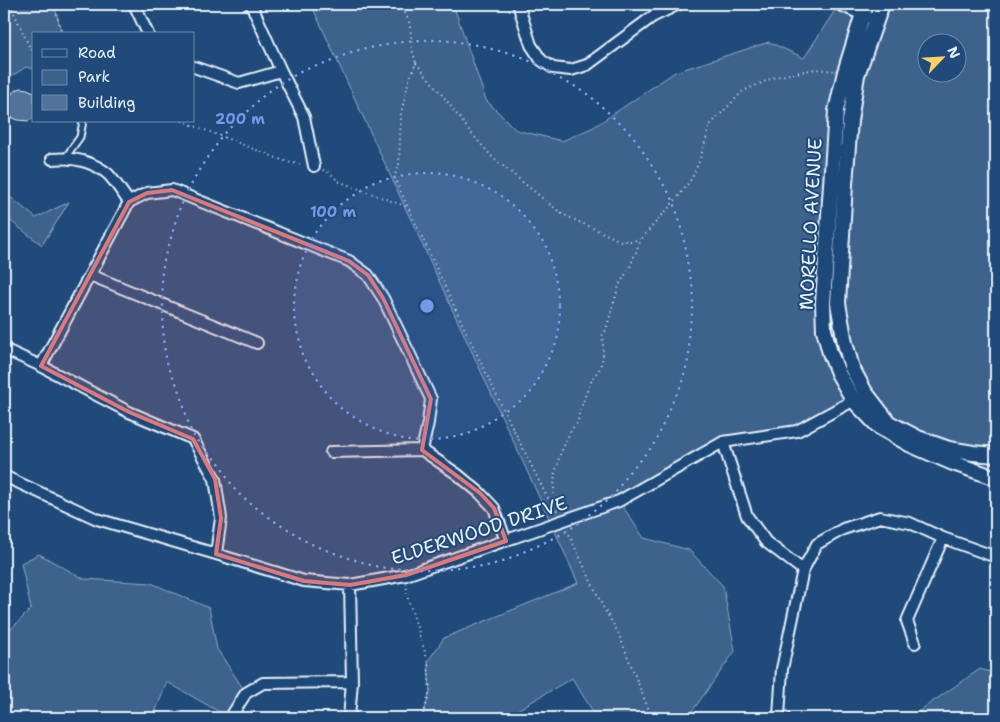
<svg xmlns="http://www.w3.org/2000/svg" width="1000" height="722" font-family="'Shantell Sans',sans-serif">
  <style>
    .green { fill: #3c628c; stroke: #92aac2; fill-rule: evenodd }
    .building { fill: #517399; stroke: #e8f1f8 }
    .lines { fill: none; stroke-linecap: round; stroke-linejoin: round }
    .lane-casing { stroke: #e8f1f8; stroke-width: 9 }
    .street-casing { stroke: #e8f1f8; stroke-width: 14 }
    .secondary-casing { stroke: #e8f1f8; stroke-width: 18 }
    .path { stroke: #e8f1f8; stroke-width: 2; stroke-dasharray: 1 4; stroke-linecap: butt }
    .lane { stroke: #1f4a7a; stroke-width: 5 }
    .street { stroke: #1f4a7a; stroke-width: 10 }
    .secondary { stroke: #1f4a7a; stroke-width: 14 }
    .marked { fill: #dd787b; fill-opacity: 0.2; stroke: #dd787b; stroke-width: 4; stroke-linejoin: round }
    .ring { fill: none; stroke: #7897e6; stroke-width: 2.5; stroke-dasharray: 2.5 5 }
    .labels { text-anchor: middle; stroke-width: 4; stroke-linejoin: round; paint-order: stroke }
    .street-label { font-size: 19px; fill: #e8f1f8; stroke: #1f4a7a }
    .centre { fill: #7897e6; stroke: #1f4a7a; stroke-width: 2.5 }
    .ring-label { font-size: 15px; text-anchor: middle; font-weight: bold; fill: #7897e6; stroke: #1f4a7a; stroke-width: 4; stroke-linejoin: round; paint-order: stroke }
  </style>
  <rect width="100%" height="100%" fill="#1f4a7a"/>
  <filter id="ink" filterUnits="userSpaceOnUse"><feTurbulence type="fractalNoise" baseFrequency=".02" numOctaves="2"/><feDisplacementMap in="SourceGraphic" scale="10" xChannelSelector="R" yChannelSelector="G"/><feConvolveMatrix kernelMatrix="1 2 1 2 8 2 1 2 1" color-interpolation-filters="sRGB"/></filter>
  <g filter="url(#ink)">
    <path class="green" d="M 4,4 L 54,4 L 62,34 L 34,34 L 34,69 L 26,67 L 4,81 Z
      M 311,4 L 453,4 L 486,100 L 516,130 L 562,141 L 594,127 L 675,72 L 769,42 L 804,58 L 839,4 L 863,16 L 845,72 L 824,330 L 854,401 L 797,431 L 722,442 L 619,501 L 644,538 L 689,550 L 723,586 L 735,651 L 691,713 L 691,718 L 597,718 L 572,678 L 504,718 L 421,718 L 424,712 L 430,692 L 428,661 L 444,638 L 578,583 L 552,525 Z
      M 882,4 L 996,4 L 996,455 L 973,453 L 889,423 L 865,392 L 838,303 L 850,121 ZM 928,42 L 958,42 L 958,72 L 928,72 Z
      M 9,196 L 36,218 L 69,202 L 42,245 L 4,216 L 4,197 Z
      M 39,554 L 84,579 L 151,583 L 209,608 L 217,649 L 246,693 L 230,718 L 167,682 L 153,718 L 4,718 L 4,636 L 31,609 L 21,563 Z
      M 980,669 L 996,674 L 996,718 L 909,718 Z"/>
    <path class="building" d="M 21,88 L 27,89 L 34,92 L 34,118 L 28,121 L 18,120 L 13,118 L 9,114 L 7,109 L 7,103 L 9,98 L 12,93 L 16,90 Z"/>
    <g class="lines">
      <g class="lane-casing">
        <path id="lane" d="M 65,158 L 80,137 L 83,121"/>
      </g>
      <g class="street-casing">
        <path id="street" d="M 134,4 L 148,34
          M 251,4 L 281,71 L 304,117 L 314,166
          M 518,4 L 531,45 L 541,60 L 553,68 L 571,70 L 587,65 L 652,17 L 679,4
          M 838,4 L 877,21
          M 194,67 L 239,83 L 281,71
          M 52,159 C 72,157 92,161 108,174 C 115,181 123,194 129,202
          M 90,275 L 257,343
          M 4,349 L 41,366 L 129,412 L 193,439 L 215,479 L 221,518 L 216,554
          M 41,366 L 129,202 L 147,193 L 172,190 L 349,261 L 368,275 L 383,298 L 431,399 L 428,423 L 422,450
          M 723,442 L 747,516 L 766,542 L 803,570
          M 331,452 L 422,450 L 457,474 L 480,493 L 494,508 L 506,541
          M 4,476 L 97,519 L 216,554 L 304,581 L 350,585 L 406,575 L 619,501 L 723,442 L 797,431 L 858,398
          M 915,643 L 907,621 L 943,538
          M 230,718 L 246,693 L 263,683 L 352,682
          M 349,718 L 352,682 L 350,585
          M 785,718 L 779,716 L 782,669 L 803,570 L 817,544 L 843,529 L 880,517 L 910,523 L 943,538 L 996,557"/>
      </g>
      <g class="secondary-casing">
        <path id="secondary" d="M 866,4 L 845,72 L 836,111 L 823,303 L 824,330 L 830,353 L 838,373 L 854,401 L 879,427 L 909,444 L 953,463 L 996,478
          M 882,4 L 857,75 L 850,121 L 845,184 L 838,303 L 845,343 L 852,368 L 865,392 L 889,423 L 918,438 L 949,449 L 973,453 L 996,455"/>
      </g>
      <path class="path" d="M 10,4 L 30,48 L 34,52
        M 54,4 L 62,34
        M 400,4 L 409,21 L 411,34 L 412,49 L 416,63 L 409,80 L 401,113 L 399,166 L 394,177 L 462,323 L 495,392 L 546,495 L 558,512
        M 416,63 L 439,91 L 472,134 L 493,158 L 562,214 L 621,241 L 632,241 L 641,239 L 630,267 L 619,285 L 606,330 L 602,336 L 603,343 L 603,358 L 599,370 L 593,377 L 585,396 L 579,414 L 578,422 L 571,430 L 559,457 L 558,465 L 555,472 L 553,503
        M 182,121 L 287,162 L 304,165
        M 323,170 L 330,173 L 338,181 L 407,207
        M 642,238 L 679,196 L 692,178 L 700,159 L 710,125 L 743,91 L 775,77 L 815,69 L 835,71
        M 567,530 L 603,607 L 618,632 L 645,701 L 653,718
        M 406,583 L 408,599 L 428,661 L 430,692 L 424,712 L 421,718"/>
      <use href="#lane" class="lane"/>
      <use href="#street" class="street"/>
      <use href="#secondary" class="secondary"/>
    </g>
  </g>
  <path class="marked" d="M 172,190 L 349,261 L 368,275 L 383,298 L 431,399 L 422,450 L 480,493 L 494,508 L 506,541 L 406,575 L 350,585 L 304,581 L 216,554 L 221,518 L 215,479 L 193,439 L 129,412 L 41,366 L 129,202 L 147,193 Z"/>
  <circle cx="427" cy="306" r="133" fill="#7897e6" fill-opacity=".12"/>
  <g class="ring">
    <circle cx="427" cy="306" r="133"/>
    <circle cx="427" cy="306" r="265"/>
  </g>
  <g class="labels">
    <g class="street-label">
      <text transform="translate(810 224) rotate(-87)" y="7">MORELLO AVENUE</text>
      <text transform="translate(479 530) rotate(-18)" y="7">ELDERWOOD DRIVE</text>
    </g>
  </g>
  <circle cx="427" cy="306" r="8" class="centre"/>
  <g class="ring-label">
    <text x="240" y="124">200 m</text>
    <text x="333" y="217">100 m</text>
  </g>
  <rect width="1000" height="722" fill="none" stroke="#1f4a7a" stroke-width="20"/>
  <rect x="10" y="10" width="980" height="702" fill="none" stroke="#e8f1f8" stroke-width="2" filter="url(#ink)"/>
  <rect x="32" y="32" width="162" height="90" fill="#1f4a7a" stroke="#6f8dac"/>
  <rect x="42" y="49" width="25" height="8" fill="#1f4a7a" stroke="#6f8dac"/>
  <text x="78" y="58" font-size="15" fill="#e8f1f8">Road</text>
  <rect x="42" y="70" width="25" height="15" fill="#3c628c" stroke="#6f8dac"/>
  <text x="78" y="82" font-size="15" fill="#e8f1f8">Park</text>
  <rect x="42" y="95" width="25" height="15" fill="#517399" stroke="#6f8dac"/>
  <text x="78" y="108" font-size="15" fill="#e8f1f8">Building</text>
  <g transform="translate(942 58) rotate(65)"><circle r="24" fill="#1f4a7a" stroke="#6f8dac"/>
  <path d="M0-4L9 19L0 12L-9 19Z" fill="#ffd166"/>
  <text y="-8" font-size="14" font-weight="bold" text-anchor="middle" fill="#e8f1f8">N</text>
  </g>
</svg>
